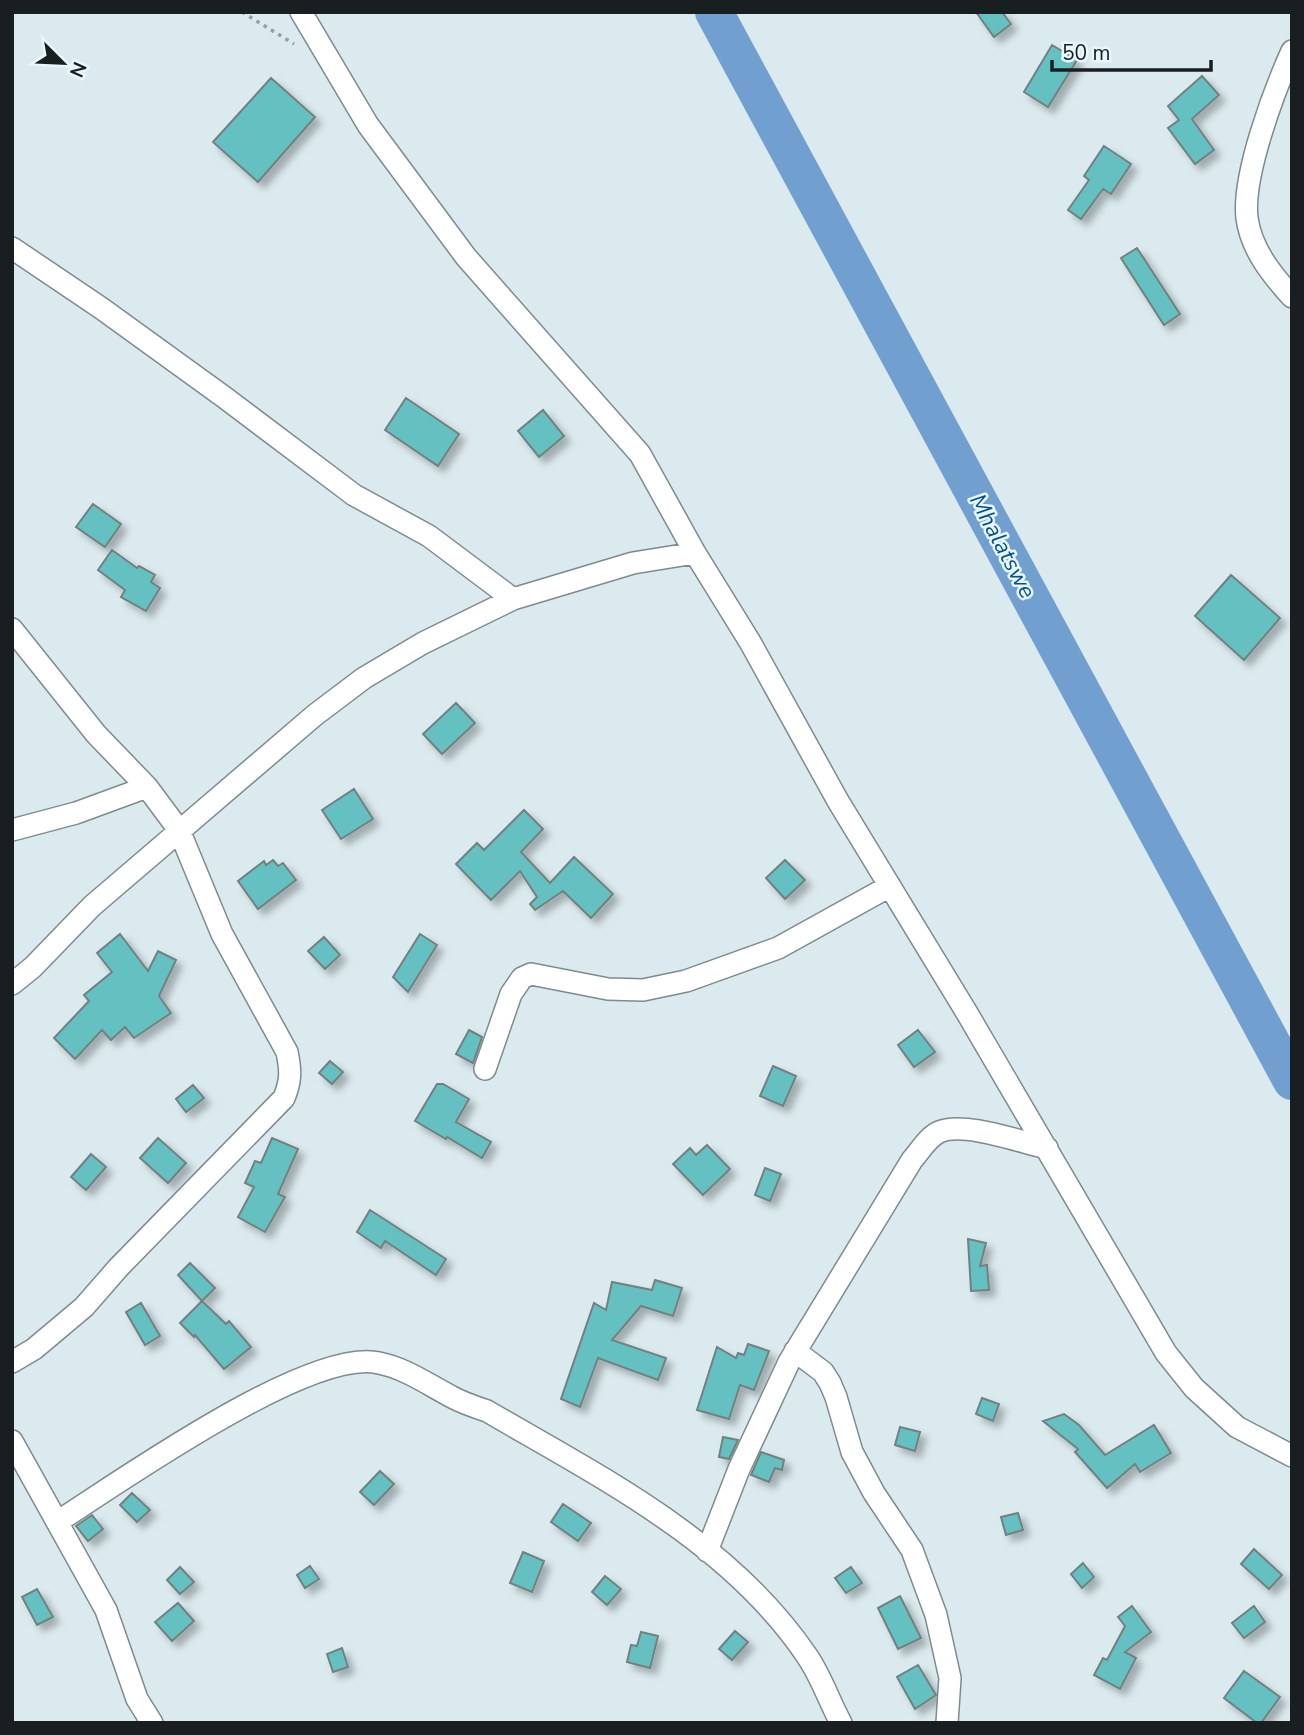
<svg xmlns="http://www.w3.org/2000/svg" width="1304" height="1735" font-family="'Nunito Sans',sans-serif">
  <style>
    .lines { fill: none; stroke-linecap: round; stroke-linejoin: round }
    .river { stroke: #71a0d0; stroke-width: 38 }
    .building { fill: #65c1c1; stroke: #728180; stroke-width: 2; filter: url(#shadow) }
    .street-casing { stroke: #7d8b8f; stroke-width: 24 }
    .path { stroke: #94a0a3; stroke-width: 3.5; stroke-dasharray: 3.5 5; stroke-linecap: butt }
    .street { stroke: #fff; stroke-width: 21 }
    .labels { text-anchor: middle; stroke-width: 5; stroke-linejoin: round; paint-order: stroke }
    .water-label { font-size: 23px; font-style: italic; fill: #05508c; stroke: #e8f7fb }
  </style>
  <defs>
    <filter id="shadow"><feDropShadow dx="6" dy="6" stdDeviation="3.5" flood-color="#0004"/></filter>
  </defs>
  <rect width="100%" height="100%" fill="#dbeaee"/>
  <g class="lines">
    <path class="river" d="M 714,12 L 1292,1081"/>
  </g>
  <path class="building" d="M 976,12 L 1002,12 L 1011,24 L 994,37 Z
    M 1052,45 L 1077,60 L 1048,107 L 1024,92 Z
    M 1202,76 L 1219,95 L 1192,119 L 1214,150 L 1195,164 L 1168,128 L 1179,120 L 1168,106 Z
    M 271,78 L 315,117 L 258,182 L 213,142 Z
    M 1104,146 L 1131,164 L 1111,194 L 1103,189 L 1081,219 L 1068,210 L 1089,180 L 1084,176 Z
    M 1137,248 L 1180,314 L 1164,325 L 1121,258 Z
    M 406,398 L 459,434 L 438,466 L 385,430 Z
    M 543,410 L 564,436 L 539,457 L 518,431 Z
    M 93,504 L 121,524 L 105,547 L 76,527 Z
    M 112,550 L 137,568 L 139,566 L 155,575 L 151,582 L 160,588 L 146,611 L 121,597 L 125,590 L 98,570 Z
    M 1231,575 L 1280,618 L 1244,660 L 1195,616 Z
    M 456,703 L 475,723 L 442,754 L 423,734 Z
    M 354,789 L 373,819 L 341,839 L 322,810 Z
    M 524,810 L 543,829 L 521,852 L 550,883 L 574,857 L 613,894 L 591,918 L 563,891 L 535,910 L 530,904 L 537,897 L 520,871 L 491,900 L 456,864 L 477,843 L 484,850 Z
    M 273,860 L 278,866 L 283,863 L 296,880 L 258,909 L 238,881 L 264,861 L 266,865 Z
    M 785,860 L 805,880 L 785,899 L 766,878 Z
    M 120,934 L 148,971 L 158,951 L 176,960 L 159,996 L 171,1013 L 134,1038 L 125,1027 L 111,1040 L 102,1030 L 75,1059 L 54,1038 L 89,1001 L 84,995 L 112,972 L 97,953 Z
    M 420,934 L 437,945 L 408,992 L 393,977 Z
    M 324,937 L 340,955 L 325,969 L 308,951 Z
    M 469,1030 L 482,1037 L 473,1063 L 456,1054 Z
    M 918,1030 L 935,1052 L 914,1067 L 898,1045 Z
    M 330,1061 L 343,1072 L 332,1084 L 319,1073 Z
    M 773,1066 L 796,1076 L 783,1106 L 760,1096 Z
    M 437,1084 L 443,1084 L 469,1099 L 456,1122 L 491,1142 L 482,1158 L 447,1137 L 446,1139 L 415,1121 Z
    M 193,1085 L 204,1098 L 186,1112 L 176,1099 Z
    M 158,1138 L 186,1163 L 168,1183 L 140,1158 Z
    M 272,1138 L 298,1149 L 278,1194 L 285,1197 L 265,1232 L 238,1217 L 254,1187 L 245,1183 L 255,1161 L 261,1163 Z
    M 707,1145 L 730,1169 L 703,1195 L 673,1164 L 690,1148 L 696,1155 Z
    M 91,1154 L 106,1167 L 86,1190 L 71,1177 Z
    M 765,1168 L 781,1174 L 770,1201 L 755,1195 Z
    M 370,1210 L 446,1259 L 436,1275 L 385,1241 L 381,1248 L 357,1232 Z
    M 968,1239 L 986,1243 L 980,1266 L 987,1265 L 989,1290 L 971,1291 Z
    M 190,1263 L 215,1288 L 202,1301 L 178,1275 Z
    M 655,1280 L 682,1288 L 673,1316 L 641,1306 L 612,1340 L 666,1358 L 658,1380 L 598,1358 L 580,1407 L 561,1399 L 594,1303 L 606,1310 L 612,1282 L 652,1290 Z
    M 202,1301 L 226,1324 L 229,1321 L 251,1347 L 224,1369 L 195,1335 L 194,1337 L 180,1323 Z
    M 141,1303 L 160,1336 L 145,1345 L 126,1312 Z
    M 748,1344 L 769,1351 L 754,1390 L 740,1385 L 729,1419 L 697,1410 L 717,1347 L 736,1358 L 738,1353 L 744,1355 Z
    M 982,1398 L 999,1404 L 993,1421 L 976,1414 Z
    M 1064,1414 L 1079,1425 L 1105,1455 L 1154,1425 L 1171,1453 L 1140,1472 L 1135,1464 L 1107,1488 L 1075,1452 L 1078,1449 L 1043,1421 Z
    M 900,1427 L 920,1432 L 915,1451 L 895,1445 Z
    M 723,1437 L 738,1440 L 729,1459 L 719,1457 Z
    M 761,1452 L 784,1460 L 782,1470 L 775,1468 L 769,1482 L 751,1475 Z
    M 380,1471 L 394,1484 L 374,1505 L 360,1492 Z
    M 132,1493 L 150,1510 L 137,1522 L 120,1505 Z
    M 563,1504 L 591,1523 L 578,1541 L 551,1522 Z
    M 1018,1513 L 1023,1530 L 1006,1535 L 1001,1517 Z
    M 92,1515 L 103,1529 L 88,1541 L 76,1526 Z
    M 1254,1549 L 1282,1575 L 1269,1589 L 1241,1564 Z
    M 523,1552 L 544,1561 L 532,1592 L 510,1583 Z
    M 1083,1563 L 1094,1577 L 1082,1588 L 1071,1574 Z
    M 310,1566 L 319,1579 L 305,1588 L 297,1575 Z
    M 180,1567 L 194,1582 L 180,1594 L 167,1580 Z
    M 851,1567 L 862,1583 L 846,1593 L 835,1578 Z
    M 605,1576 L 621,1589 L 607,1605 L 592,1592 Z
    M 37,1589 L 53,1617 L 37,1625 L 22,1597 Z
    M 900,1596 L 921,1638 L 898,1649 L 878,1608 Z
    M 178,1603 L 194,1621 L 172,1641 L 155,1622 Z
    M 1132,1606 L 1151,1632 L 1125,1652 L 1136,1658 L 1120,1689 L 1094,1675 L 1103,1658 L 1107,1660 L 1125,1626 L 1118,1617 Z
    M 1254,1606 L 1265,1622 L 1244,1638 L 1232,1623 Z
    M 735,1631 L 748,1642 L 732,1660 L 719,1649 Z
    M 641,1632 L 658,1636 L 650,1668 L 627,1662 L 631,1645 L 637,1646 Z
    M 342,1648 L 348,1667 L 333,1672 L 327,1654 Z
    M 918,1665 L 936,1695 L 915,1709 L 897,1677 Z
    M 1244,1671 L 1280,1697 L 1261,1723 L 1257,1723 L 1224,1698 Z"/>
  <g class="lines">
    <g class="street-casing">
      <path id="street" d="M 301,12 L 368,125 L 466,257 L 640,454 L 695,553 L 750,642 L 838,801 L 967,1013 L 1166,1353 L 1194,1388 L 1237,1427 L 1292,1456
        M 1292,51 C 1274,91 1242,176 1247,218 C 1251,249 1272,275 1292,297
        M 12,248 L 101,308 L 224,397 L 354,495 L 429,536 L 513,599
        M 12,629 L 96,734 L 147,787 L 179,830 L 222,934 L 287,1052 C 291,1071 291,1081 284,1098 L 118,1268 L 84,1307 L 34,1349 L 12,1362
        M 12,830 L 76,813 L 147,787
        M 12,984 L 33,967 L 92,906 L 315,715 L 364,678 L 423,643 L 513,599 L 633,563 L 695,553
        M 485,1069 L 511,994 L 522,978 L 531,974 L 608,989 L 643,990 L 686,981 L 778,948 L 890,886
        M 795,1351 L 823,1372 L 830,1383 L 836,1397 L 852,1452 L 874,1493 L 912,1550 L 936,1615 L 950,1678 L 947,1723
        M 12,1441 L 106,1610 L 137,1699 L 152,1723
        M 57,1522 C 120,1482 310,1347 379,1363 C 405,1368 429,1385 452,1397 C 463,1403 475,1407 487,1411 C 602,1478 730,1542 807,1656 C 821,1676 829,1701 841,1723
        M 707,1551 L 739,1469 L 789,1362 L 912,1160 C 920,1151 928,1137 939,1132 C 964,1121 1020,1142 1047,1148"/>
    </g>
    <path class="path" d="M 242,12 L 294,44"/>
    <use href="#street" class="street"/>
  </g>
  <g class="labels">
    <g class="water-label">
      <text transform="translate(1003 546) rotate(62)" y="8">Mhalatswe</text>
    </g>
  </g>
  <rect width="1304" height="1735" fill="none" stroke="#191f20" stroke-width="28"/>
  <g transform="translate(63 63) rotate(114)" stroke="#e8f7fb" stroke-width="5" paint-order="stroke">
  <path d="M0-5L12 26L0 18L-12 26Z" fill="#191f20"/>
  <text y="-10" font-size="19" font-weight="bold" text-anchor="middle" fill="#191f20">N</text>
  </g>
  <path d="M1052 60v10h159v-10" fill="none" stroke="#191f20" stroke-width="3.5"/>
  <text x="1062" y="60" font-size="21" fill="#191f20" stroke="#e8f7fb" stroke-width="5" paint-order="stroke">50 m</text>
</svg>
